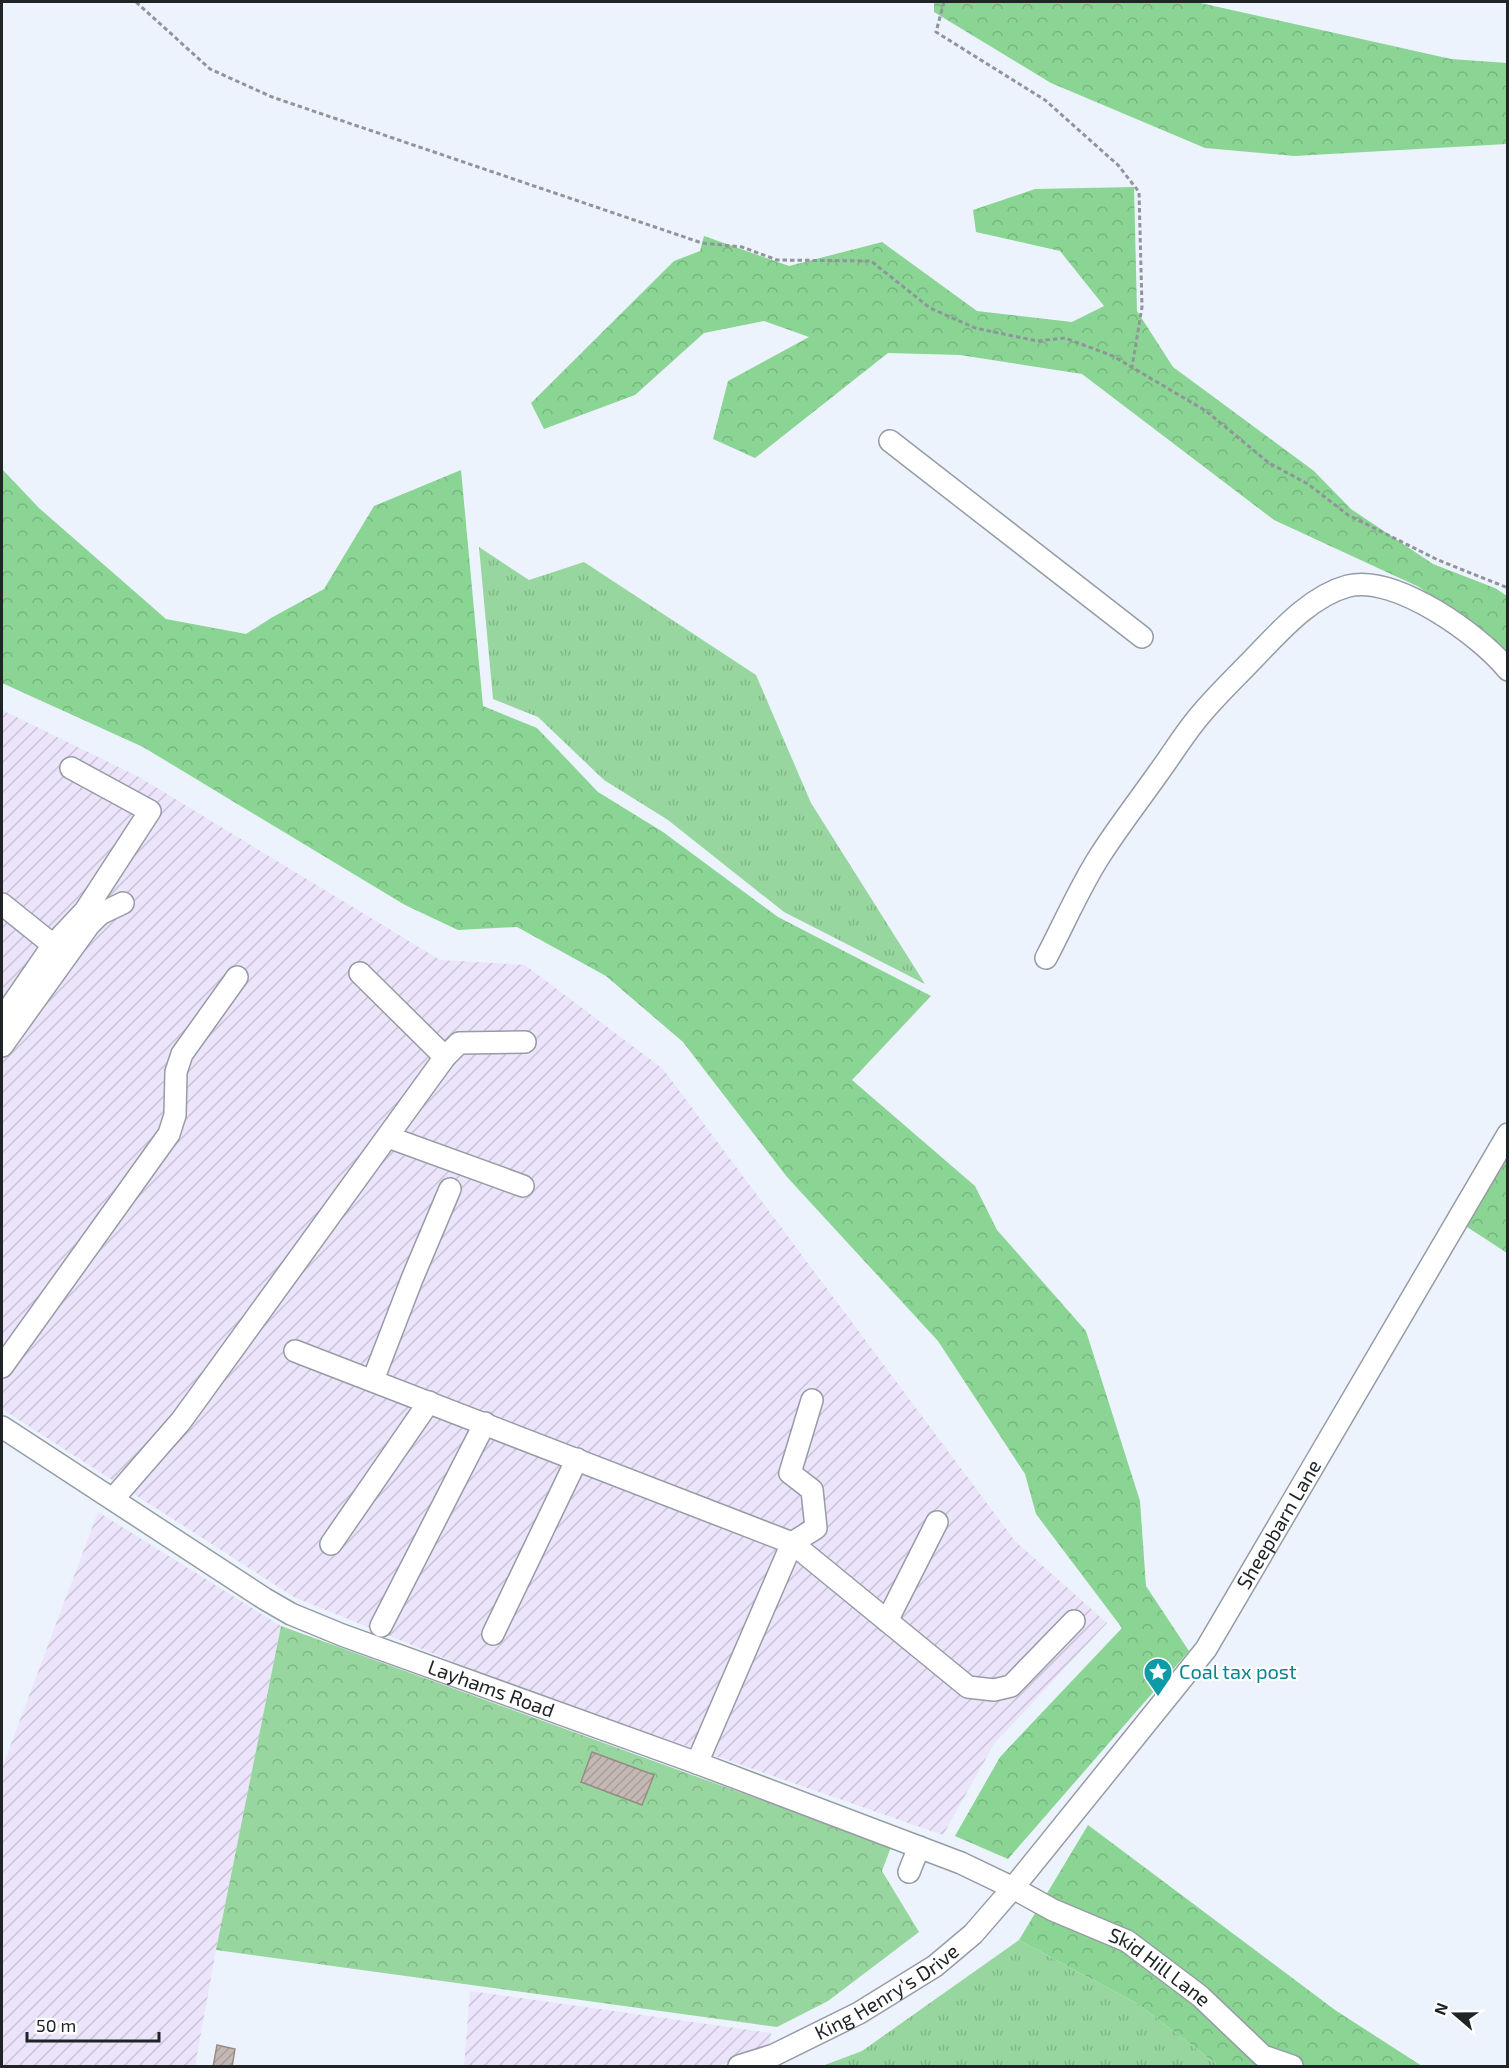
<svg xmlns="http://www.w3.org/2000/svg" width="1509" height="2068" font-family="'Exo 2',sans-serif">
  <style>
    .industrial { fill: url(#industrial-furrows) }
    .grass { fill: url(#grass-tufts) }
    .forest { fill: url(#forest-crowns) }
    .park { fill: url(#park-crowns) }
    .building { fill: url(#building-hatch); stroke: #978b86; stroke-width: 1.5 }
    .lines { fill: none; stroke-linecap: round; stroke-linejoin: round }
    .minor-casing { stroke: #969ca6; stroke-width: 24 }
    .path { stroke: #90959c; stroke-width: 3; stroke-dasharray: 4.5 3; stroke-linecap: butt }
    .minor { stroke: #fff; stroke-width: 21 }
    .labels { text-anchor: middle; stroke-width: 4.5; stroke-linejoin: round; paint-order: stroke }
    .street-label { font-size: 20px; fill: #212427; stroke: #fff }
    .culture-label { font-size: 20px; fill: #0d838f; stroke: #fff; text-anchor: start }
  </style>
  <defs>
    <pattern id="industrial-furrows" width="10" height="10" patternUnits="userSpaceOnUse" patternTransform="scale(1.5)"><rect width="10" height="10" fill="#ebe4fa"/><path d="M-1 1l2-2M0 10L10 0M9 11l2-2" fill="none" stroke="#c9c3d6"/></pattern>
    <pattern id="grass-tufts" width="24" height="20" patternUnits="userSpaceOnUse" patternTransform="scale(1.5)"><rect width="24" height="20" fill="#97d69e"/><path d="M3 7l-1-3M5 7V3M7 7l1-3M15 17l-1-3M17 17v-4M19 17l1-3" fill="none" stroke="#82b888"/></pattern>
    <pattern id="forest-crowns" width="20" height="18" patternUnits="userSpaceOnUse" patternTransform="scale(1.5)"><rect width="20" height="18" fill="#8ad593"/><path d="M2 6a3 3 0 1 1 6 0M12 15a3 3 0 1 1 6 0" fill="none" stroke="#77b77f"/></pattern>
    <pattern id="park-crowns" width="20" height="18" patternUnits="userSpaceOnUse" patternTransform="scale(1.5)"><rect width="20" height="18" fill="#97d69e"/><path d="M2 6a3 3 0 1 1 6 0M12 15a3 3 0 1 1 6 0" fill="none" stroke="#82b888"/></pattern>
    <pattern id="building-hatch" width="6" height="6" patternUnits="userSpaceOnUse" patternTransform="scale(1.5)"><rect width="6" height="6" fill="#c4b8b2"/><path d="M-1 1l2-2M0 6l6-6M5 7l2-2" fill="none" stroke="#a89e99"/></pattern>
  </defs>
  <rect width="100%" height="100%" fill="#ecf3fd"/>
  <path class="industrial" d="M 2,710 L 139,777 L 440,960 L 525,965 L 663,1069 L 1015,1541 L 1107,1623 L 994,1744 L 943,1835 L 508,1684 L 294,1597 L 2,1409 Z
    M 98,1512 L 281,1626 L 216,1950 L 195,2066 L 2,2066 L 2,1768 Z
    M 470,1991 L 771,2033 L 769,2048 L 717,2066 L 464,2066 Z"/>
  <path class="grass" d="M 479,547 L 529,580 L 584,562 L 756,675 L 811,803 L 925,984 L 784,912 L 668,820 L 604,780 L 538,717 L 493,699 Z
    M 1019,1940 L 1138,2004 L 1219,2066 L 822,2066 L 862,2051 Z"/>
  <path class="forest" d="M 934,2 L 1196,2 L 1451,59 L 1507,63 L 1507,144 L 1294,156 L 1205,148 L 1051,83 L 934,12 Z
    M 1134,187 L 1137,311 L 1173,367 L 1314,471 L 1351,509 L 1433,564 L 1495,588 L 1507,596 L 1507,651 L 1419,587 L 1274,520 L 1082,374 L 960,355 L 888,353 L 755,458 L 713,439 L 728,381 L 809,337 L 764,321 L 704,333 L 635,395 L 544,429 L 531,403 L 674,261 L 700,251 L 704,236 L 789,266 L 882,242 L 977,311 L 1072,322 L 1104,306 L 1060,251 L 976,232 L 973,210 L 1035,189 Z
    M 2,469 L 39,508 L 166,619 L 246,634 L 271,618 L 324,589 L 374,506 L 461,470 L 483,706 L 537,728 L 598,792 L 663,832 L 778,917 L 931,996 L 852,1080 L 975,1186 L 997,1230 L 1086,1331 L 1140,1501 L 1146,1586 L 1189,1651 L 1008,1859 L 955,1836 L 1000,1757 L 1122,1628 L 1036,1514 L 1025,1474 L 938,1341 L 787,1177 L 683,1042 L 606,976 L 517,927 L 458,930 L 405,905 L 143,747 L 2,683 Z
    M 1507,1141 L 1507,1253 L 1464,1225 Z
    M 1088,1825 L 1335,2010 L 1422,2066 L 1219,2066 L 1138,2004 L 1019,1940 Z"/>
  <path class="park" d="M 281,1626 L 891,1847 L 882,1871 L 919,1932 L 828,2001 L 777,2027 L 216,1950 Z"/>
  <path class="building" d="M 592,1752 L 654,1775 L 642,1805 L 581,1782 Z
    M 217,2045 L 235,2049 L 232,2067 L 213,2067 Z"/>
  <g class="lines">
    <g class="minor-casing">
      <g id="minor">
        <path d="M 890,441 L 1142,637"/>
        <path d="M 2,904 L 53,945 L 2,1019"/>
        <path d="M 53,945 L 85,911 L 150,811 L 71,768"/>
        <path d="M 1046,958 C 1064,924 1080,886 1101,854 C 1119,826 1140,799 1159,772 C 1173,753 1186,731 1202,713 C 1218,694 1237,676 1255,657 C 1281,630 1311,596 1348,586 C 1395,574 1480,635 1508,670"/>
        <path d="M 360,973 L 445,1057"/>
        <path d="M 2,1046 L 89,925 L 100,914 L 123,903"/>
        <path d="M 388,1137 L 523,1186"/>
        <path d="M 295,1351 L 792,1543 L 697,1763"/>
        <path d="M 2,1367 L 169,1134 L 175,1115 L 176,1072 L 182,1054 L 237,977"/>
        <path d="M 373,1380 L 412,1279 L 450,1189"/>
        <path d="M 812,1400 L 790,1473 L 812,1490 L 816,1528 L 792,1543 L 968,1687 L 994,1690 L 1011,1686 L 1074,1621"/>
        <path id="s1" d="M 2,1427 L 265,1599 L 291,1614 L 342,1635 L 697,1763 L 961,1863 L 1013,1888 L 1053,1910 L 1127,1941 L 1200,1996 L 1263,2056 L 1292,2066"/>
        <path d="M 113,1499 L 181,1421 L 445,1057 L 459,1043 L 525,1042"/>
        <path d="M 331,1544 L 429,1402"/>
        <path d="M 887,1621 L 937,1522"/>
        <path d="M 381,1626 L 485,1423"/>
        <path d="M 493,1634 L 577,1459"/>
        <path d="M 909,1872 L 919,1847"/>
        <path id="s2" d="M 739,2066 L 774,2055 L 859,2013 L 935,1966 L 973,1934 L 1013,1888 L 1206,1649 L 1508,1134"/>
      </g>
    </g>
    <path class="path" d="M 136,2 L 210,69 L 272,97 L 702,243 L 742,247 L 777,260 L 871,261 L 930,308 L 975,328 L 1037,341 L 1065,338 L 1113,356 L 1206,411 L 1269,463 L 1308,484 L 1348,515 L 1438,560 L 1508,588
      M 944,2 L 936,32 L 1045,100 L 1118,165 L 1139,192 L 1142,307 L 1132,367"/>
    <use href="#minor" class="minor"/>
  </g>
  <defs>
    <g id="sight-pin" transform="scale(1.5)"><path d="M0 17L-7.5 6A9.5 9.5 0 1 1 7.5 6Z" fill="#0f9aa8" stroke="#fff"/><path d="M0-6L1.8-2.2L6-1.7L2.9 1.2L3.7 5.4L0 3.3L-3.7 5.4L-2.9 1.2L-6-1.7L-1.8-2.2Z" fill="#fff"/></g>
  </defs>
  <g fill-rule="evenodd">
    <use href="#sight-pin" x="1158" y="1672"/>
  </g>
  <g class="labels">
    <g class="street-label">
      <text dy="7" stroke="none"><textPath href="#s2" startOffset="783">Sheepbarn Lane</textPath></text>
      <text dy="7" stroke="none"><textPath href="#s1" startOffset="558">Layhams Road</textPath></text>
      <text dy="7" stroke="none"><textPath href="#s1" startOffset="1284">Skid Hill Lane</textPath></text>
      <text dy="7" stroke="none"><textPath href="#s2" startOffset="166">King Henry's Drive</textPath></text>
    </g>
    <g class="culture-label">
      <text x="1179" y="1679">Coal tax post</text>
    </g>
  </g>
  <rect width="1509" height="2068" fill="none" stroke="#212427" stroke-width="6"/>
  <g transform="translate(1455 2014) rotate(290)" stroke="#ffffff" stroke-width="4.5" paint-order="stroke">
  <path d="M0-4.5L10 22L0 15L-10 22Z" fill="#212427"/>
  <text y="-9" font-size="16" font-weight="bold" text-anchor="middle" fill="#212427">N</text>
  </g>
  <path d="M27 2032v9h132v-9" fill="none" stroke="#212427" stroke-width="3"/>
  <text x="36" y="2032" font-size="18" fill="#212427" stroke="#ffffff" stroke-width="4.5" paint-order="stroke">50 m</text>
</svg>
